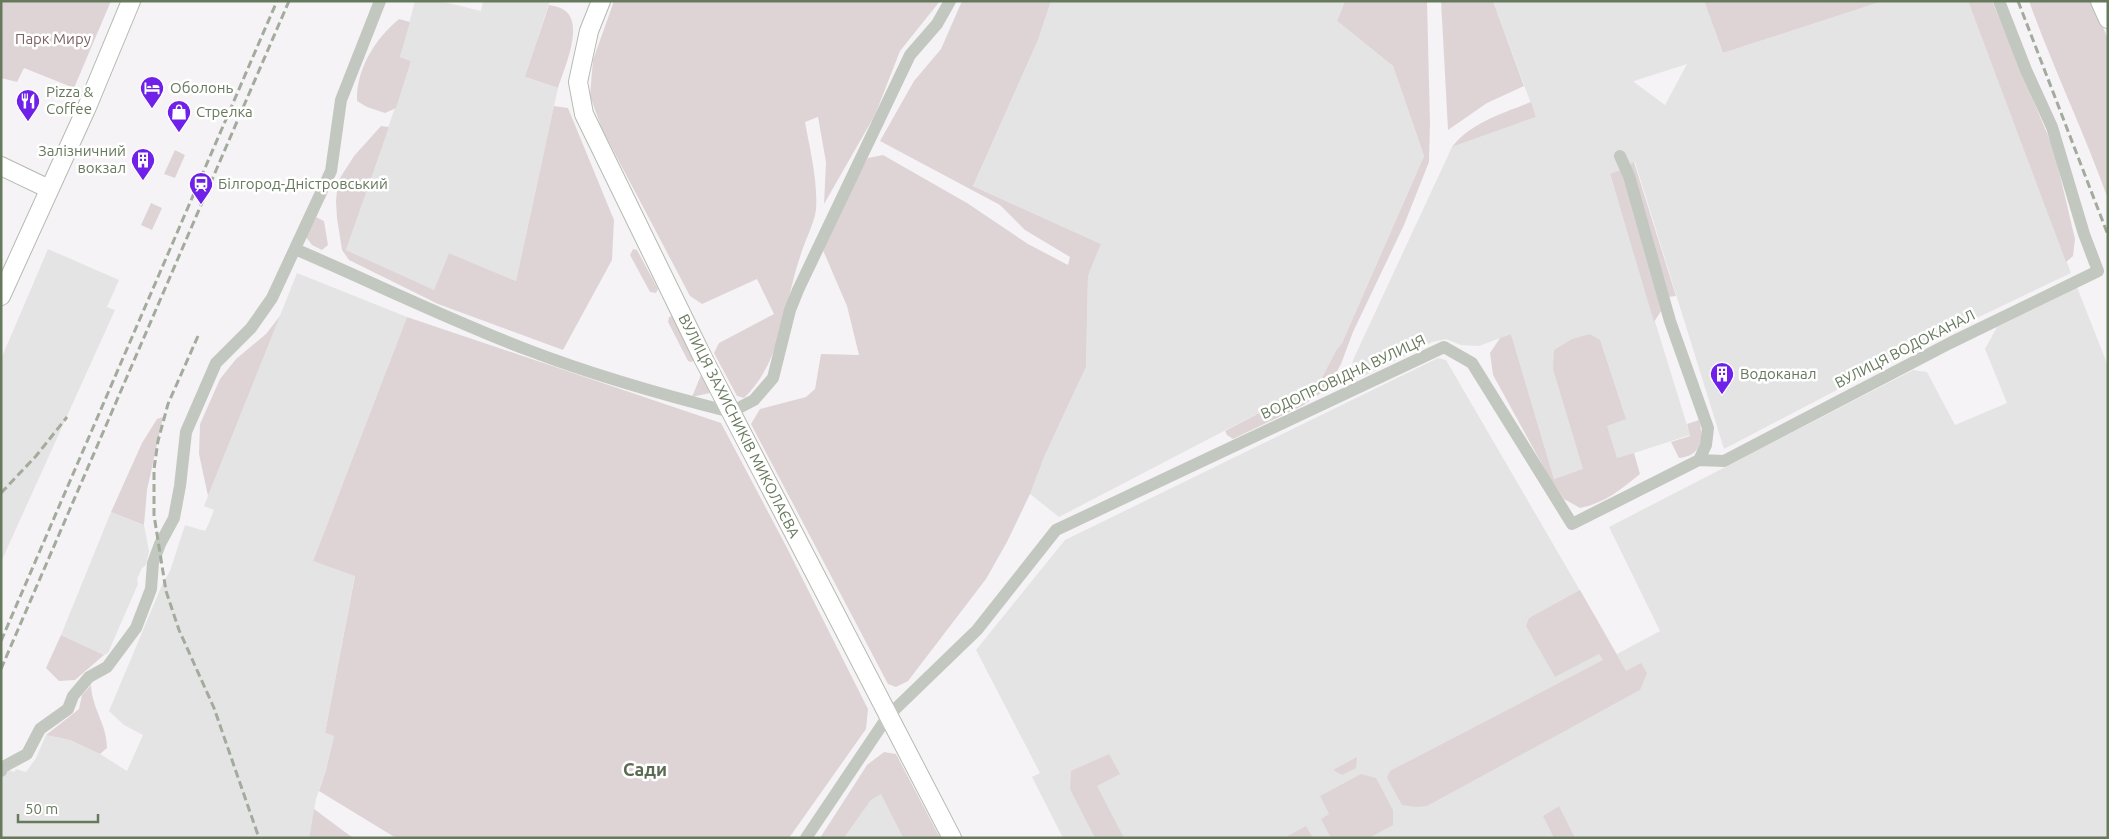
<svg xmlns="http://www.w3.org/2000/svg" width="2109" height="839" font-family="Ubuntu,sans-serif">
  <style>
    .built { fill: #e5e4e4; fill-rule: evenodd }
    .green { fill: #ded4d6 }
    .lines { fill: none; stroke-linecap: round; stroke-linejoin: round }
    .secondary-casing { stroke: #b4bbaf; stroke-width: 20 }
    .street { stroke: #c2c8bf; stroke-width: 12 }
    .secondary { stroke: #fff; stroke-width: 18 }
    .rail { stroke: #a2ab9c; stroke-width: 3; stroke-dasharray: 8 4; stroke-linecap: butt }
    .labels { text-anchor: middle; stroke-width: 5; stroke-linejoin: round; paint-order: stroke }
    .park-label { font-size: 15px; fill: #7c6364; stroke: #fff }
    .poi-label { font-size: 15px; fill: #67795c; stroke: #fff; text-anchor: start }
    .street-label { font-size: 15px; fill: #67795c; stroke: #fff }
    .quarter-label { font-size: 18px; font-weight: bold; fill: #5c6a52; stroke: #fff }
  </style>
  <rect width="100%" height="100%" fill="#f6f3f6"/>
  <path class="built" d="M 415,1 L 440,1 L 481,11 L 483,1 L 550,1 L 539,34 L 527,78 L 558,88 L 516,281 L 449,253 L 434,291 L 346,250 L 411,61 L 400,57 Z
    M 1051,1 L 1345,1 L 1337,21 L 1393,66 L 1424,156 L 1342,343 L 1337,349 L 1320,381 L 1059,517 L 1030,494 L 1045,455 L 1086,367 L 1088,276 L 1101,244 L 973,186 L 1038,40 Z
    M 1493,1 L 1704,1 L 1723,53 L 1883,1 L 1968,1 L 2071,273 L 1960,326 L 1724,449 L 1635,162 L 1610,175 L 1690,435 L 1554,479 L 1511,334 L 1479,346 L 1461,345 L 1446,339 L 1432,342 L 1360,378 L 1351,374 L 1353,360 L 1452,147 L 1536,117 ZM 1687,64 L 1665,105 L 1634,82 L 1634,81 Z
    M 48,249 L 119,280 L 107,307 L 115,310 L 1,562 L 1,359 Z
    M 297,273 L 407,317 L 313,561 L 355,575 L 325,733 L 334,736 L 326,770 L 316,799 L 309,838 L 1,838 L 1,781 L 6,769 L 14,772 L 16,769 L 26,772 L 36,758 L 46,735 L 70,740 L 100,754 L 127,771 L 143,735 L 124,725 L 109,711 L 162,585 L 170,571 L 185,525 L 205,531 L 209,523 L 214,510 L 204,506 Z
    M 2077,287 L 2108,366 L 2108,838 L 1063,838 L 1032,777 L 1040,773 L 976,650 L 1065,540 L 1438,358 L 1446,360 L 1617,654 L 1660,631 L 1609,527 L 1913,370 L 1927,372 L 1955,425 L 2007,403 L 1985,349 L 1997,327 Z
    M 111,512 L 144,525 L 149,551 L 146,565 L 142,568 L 137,579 L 138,584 L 108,653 L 104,655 L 61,635 Z
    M 881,793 L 903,838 L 844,838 L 871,800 Z"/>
  <path class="green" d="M 1,1 L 111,1 L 74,88 L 24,68 L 17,82 L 1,78 Z
    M 614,1 L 940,1 L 900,51 L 875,115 L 824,204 L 826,162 L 818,117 L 805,122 C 810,150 818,181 816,210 C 814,225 804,242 800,257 C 784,304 782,362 744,398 L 737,396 L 714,353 L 719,343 L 774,314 L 757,279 L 702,304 L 690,296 L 602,129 L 590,96 L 593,60 Z
    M 962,1 L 1051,1 L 1038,40 L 973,186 L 1101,244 L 1088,276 L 1086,367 L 1045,455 L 1030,494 L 1007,542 L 986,579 L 908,681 L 896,687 L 888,684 L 751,424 L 760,409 L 806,397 L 815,389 L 821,354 L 859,355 L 847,306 L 819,241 L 868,158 L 883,155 L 967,203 L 1028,244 L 1068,265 L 1070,257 L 1025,230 L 1000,205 L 880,141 L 914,81 L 941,49 Z
    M 1345,1 L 1427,1 L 1430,123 L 1429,162 L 1404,225 L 1353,332 L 1341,364 L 1328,388 L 1302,406 L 1233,439 L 1227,435 L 1225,431 L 1320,381 L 1337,349 L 1342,343 L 1424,156 L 1393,66 L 1337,21 Z
    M 1441,1 L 1493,1 L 1524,86 L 1487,103 L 1448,130 Z
    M 1704,1 L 1883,1 L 1723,53 Z
    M 1968,1 L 1992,1 L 2054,150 L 2075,239 L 2073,256 L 2066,262 Z
    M 2029,1 L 2092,1 L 2108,39 L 2108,199 C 2084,132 2053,68 2029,1 Z
    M 549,5 C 554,6 560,7 564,10 C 585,23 564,69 558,88 L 525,77 Z
    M 399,19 L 410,22 L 400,57 L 411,61 L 396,108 L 385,113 L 367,107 L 357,101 C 356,69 375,39 399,19 Z
    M 1531,102 L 1536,117 L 1452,147 C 1470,123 1503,113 1531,102 Z
    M 554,106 L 568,108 L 614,220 L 612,260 L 563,350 L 438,304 L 349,260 L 342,250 L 337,218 L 336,201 L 338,181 L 354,156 L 381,126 L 389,127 L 346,250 L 434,290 L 449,253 L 516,281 Z
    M 175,150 L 185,155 L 175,178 L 164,174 Z
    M 1634,162 L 1676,296 L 1668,297 L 1630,164 Z
    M 1620,170 L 1623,173 L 1661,311 L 1654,322 L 1610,174 Z
    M 151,203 L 162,208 L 152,230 L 141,225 Z
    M 316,217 L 324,221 L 328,245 L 322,250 L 312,245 L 306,237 Z
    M 633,249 L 637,250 L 658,289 L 656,293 L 650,292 L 630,255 Z
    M 280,316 L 208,496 L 199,454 L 200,424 L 220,379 L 236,359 L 266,334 Z
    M 672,316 L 695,360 L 691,362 L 688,361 L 668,322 L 669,317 Z
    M 407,317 L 721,423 L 785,544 L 868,709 L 866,729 L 789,838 L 396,838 L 319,791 L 326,770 L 334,736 L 325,733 L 355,576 L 313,561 Z
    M 1511,334 L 1554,479 L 1583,469 L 1553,369 L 1554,350 L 1572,339 L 1590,334 L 1600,340 L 1626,419 L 1607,426 L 1617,458 L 1634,453 L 1640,474 C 1622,489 1603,504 1580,508 L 1564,499 L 1549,477 L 1493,375 L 1490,353 L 1500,338 Z
    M 701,375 L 710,393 L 692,397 Z
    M 163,417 L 147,490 L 144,525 L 111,512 L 142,443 L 157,419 Z
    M 1699,420 C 1704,438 1702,456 1679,458 L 1671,442 L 1690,436 L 1687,424 Z
    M 1580,590 L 1626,671 L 1641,663 L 1647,673 L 1640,690 L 1427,806 L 1416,807 L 1402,805 L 1387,778 L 1390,771 L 1603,660 L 1599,654 L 1555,677 L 1526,626 L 1529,618 Z
    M 61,635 L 104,655 L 75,680 L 59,681 L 46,668 Z
    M 91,685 C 92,709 107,724 107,748 L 100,754 L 70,740 L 46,735 L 79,709 L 82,695 Z
    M 884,752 L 896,754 L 940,838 L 903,838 L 881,794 L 871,800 L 844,838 L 820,838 L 867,765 Z
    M 1109,754 L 1120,774 L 1097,786 L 1124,838 L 1095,838 L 1070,789 L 1071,771 Z
    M 1357,757 L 1356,768 L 1342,775 L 1333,770 Z
    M 1361,774 L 1376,778 L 1393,810 L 1393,825 L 1369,838 L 1331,838 L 1321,819 L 1329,814 L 1320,796 Z
    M 1559,806 L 1575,838 L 1554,838 L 1543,816 Z
    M 314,809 L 349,835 L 354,838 L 309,838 Z
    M 1306,826 L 1313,838 L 1284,838 Z"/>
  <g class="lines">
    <g class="secondary-casing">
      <path id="secondary" d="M 601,1 L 589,31 L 578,82 L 584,114 L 703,358 L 952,838
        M 2100,1 L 2108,19
        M 1,166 L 49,189
        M 1,296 L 87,107 L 131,1"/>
    </g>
    <path class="street" d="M 295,249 C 372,282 449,320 528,350 C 593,375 663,395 731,412 L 754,400 L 773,378 L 790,310 L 798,290 L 910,55 L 937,24 L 950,1
      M 1699,460 L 1724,461 L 1950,343 L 2098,271 L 2084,234 L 2052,127 L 2026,70 L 1999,1
      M 1,771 L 3,767 L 27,754 L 40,729 L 68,709 L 73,696 L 89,677 L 107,667 L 136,628 L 151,589 L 153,563 L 160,544 L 174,518 L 180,486 L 186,432 L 216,363 L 251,328 L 272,298 L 331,171 L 341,100 L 380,1
      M 806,838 L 888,716 L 977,630 L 1056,530 L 1444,347 L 1472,363 L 1572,524 L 1699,460 L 1706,445 L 1708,428 L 1670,321 L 1629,176 L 1620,156"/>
    <use href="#secondary" class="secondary"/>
    <path class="rail" d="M 2018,1 L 2108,235
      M 198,336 L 168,404 L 158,441 L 154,469 L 154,515 L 166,591 L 179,630 L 214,708 L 259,838
      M 1,493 L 36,456 L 67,417
      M 1,641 L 277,1
      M 1,669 L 289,1"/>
  </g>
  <defs>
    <g id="hotel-pin" transform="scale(1.25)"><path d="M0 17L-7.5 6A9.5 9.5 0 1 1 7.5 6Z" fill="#6f20e9" stroke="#fff"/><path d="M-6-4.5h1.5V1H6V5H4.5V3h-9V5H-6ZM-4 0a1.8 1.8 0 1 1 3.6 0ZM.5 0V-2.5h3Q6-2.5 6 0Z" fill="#fff"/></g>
    <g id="restaurant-pin" transform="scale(1.25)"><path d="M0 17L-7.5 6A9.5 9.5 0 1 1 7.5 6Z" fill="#6f20e9" stroke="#fff"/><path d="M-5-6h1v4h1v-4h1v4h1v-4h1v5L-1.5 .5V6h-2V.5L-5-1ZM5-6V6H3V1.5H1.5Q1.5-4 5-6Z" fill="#fff"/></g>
    <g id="shop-pin" transform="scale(1.25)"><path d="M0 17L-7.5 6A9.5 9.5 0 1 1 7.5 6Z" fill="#6f20e9" stroke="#fff"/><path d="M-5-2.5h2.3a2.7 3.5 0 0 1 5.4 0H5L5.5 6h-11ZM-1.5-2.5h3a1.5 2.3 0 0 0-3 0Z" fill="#fff"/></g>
    <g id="building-pin" transform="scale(1.25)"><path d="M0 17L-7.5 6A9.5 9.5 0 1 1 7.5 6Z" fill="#6f20e9" stroke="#fff"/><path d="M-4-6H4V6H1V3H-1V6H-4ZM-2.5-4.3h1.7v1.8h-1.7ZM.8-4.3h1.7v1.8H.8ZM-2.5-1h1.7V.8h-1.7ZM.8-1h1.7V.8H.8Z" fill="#fff"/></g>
    <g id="station-pin" transform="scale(1.25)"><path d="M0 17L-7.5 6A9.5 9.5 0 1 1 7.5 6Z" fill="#6f20e9" stroke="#fff"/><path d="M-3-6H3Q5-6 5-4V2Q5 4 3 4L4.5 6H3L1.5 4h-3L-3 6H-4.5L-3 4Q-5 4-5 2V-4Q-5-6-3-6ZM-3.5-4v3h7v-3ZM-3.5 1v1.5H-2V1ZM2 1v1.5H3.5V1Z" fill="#fff"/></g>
  </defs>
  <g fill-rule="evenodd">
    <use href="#hotel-pin" x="152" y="88"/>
    <use href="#restaurant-pin" x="28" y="101"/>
    <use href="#shop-pin" x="179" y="112"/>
    <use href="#building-pin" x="143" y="160"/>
    <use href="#station-pin" x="201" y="184"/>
    <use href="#building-pin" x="1722" y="374"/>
  </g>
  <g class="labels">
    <g class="park-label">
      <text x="53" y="44">Парк Миру</text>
    </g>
    <g class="poi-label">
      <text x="170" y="93">Оболонь</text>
      <text x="46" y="97">Pizza &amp;<tspan x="46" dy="17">Coffee</tspan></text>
      <text x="196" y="117">Стрелка</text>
      <text x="126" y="156" text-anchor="end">Залізничний<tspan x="126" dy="17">вокзал</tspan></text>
      <text x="218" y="189">Білгород-Дністровський</text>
      <text x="1740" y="379">Водоканал</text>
    </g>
    <g class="street-label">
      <text transform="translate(1905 349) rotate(-27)" y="5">ВУЛИЦЯ ВОДОКАНАЛ</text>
      <text transform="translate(1343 377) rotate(-25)" y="5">ВОДОПРОВІДНА ВУЛИЦЯ</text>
      <text transform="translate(739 426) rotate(63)" y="5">ВУЛИЦЯ ЗАХИСНИКІВ МИКОЛАЄВА</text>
    </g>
    <g class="quarter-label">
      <text x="645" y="776">Сади</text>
    </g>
  </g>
  <rect width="2109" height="839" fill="none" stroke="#67795c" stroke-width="5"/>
  <path d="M18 814v8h80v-8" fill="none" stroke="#67795c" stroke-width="2.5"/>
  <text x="25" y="814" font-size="15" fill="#67795c" stroke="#ffffff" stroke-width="4" paint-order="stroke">50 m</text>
</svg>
